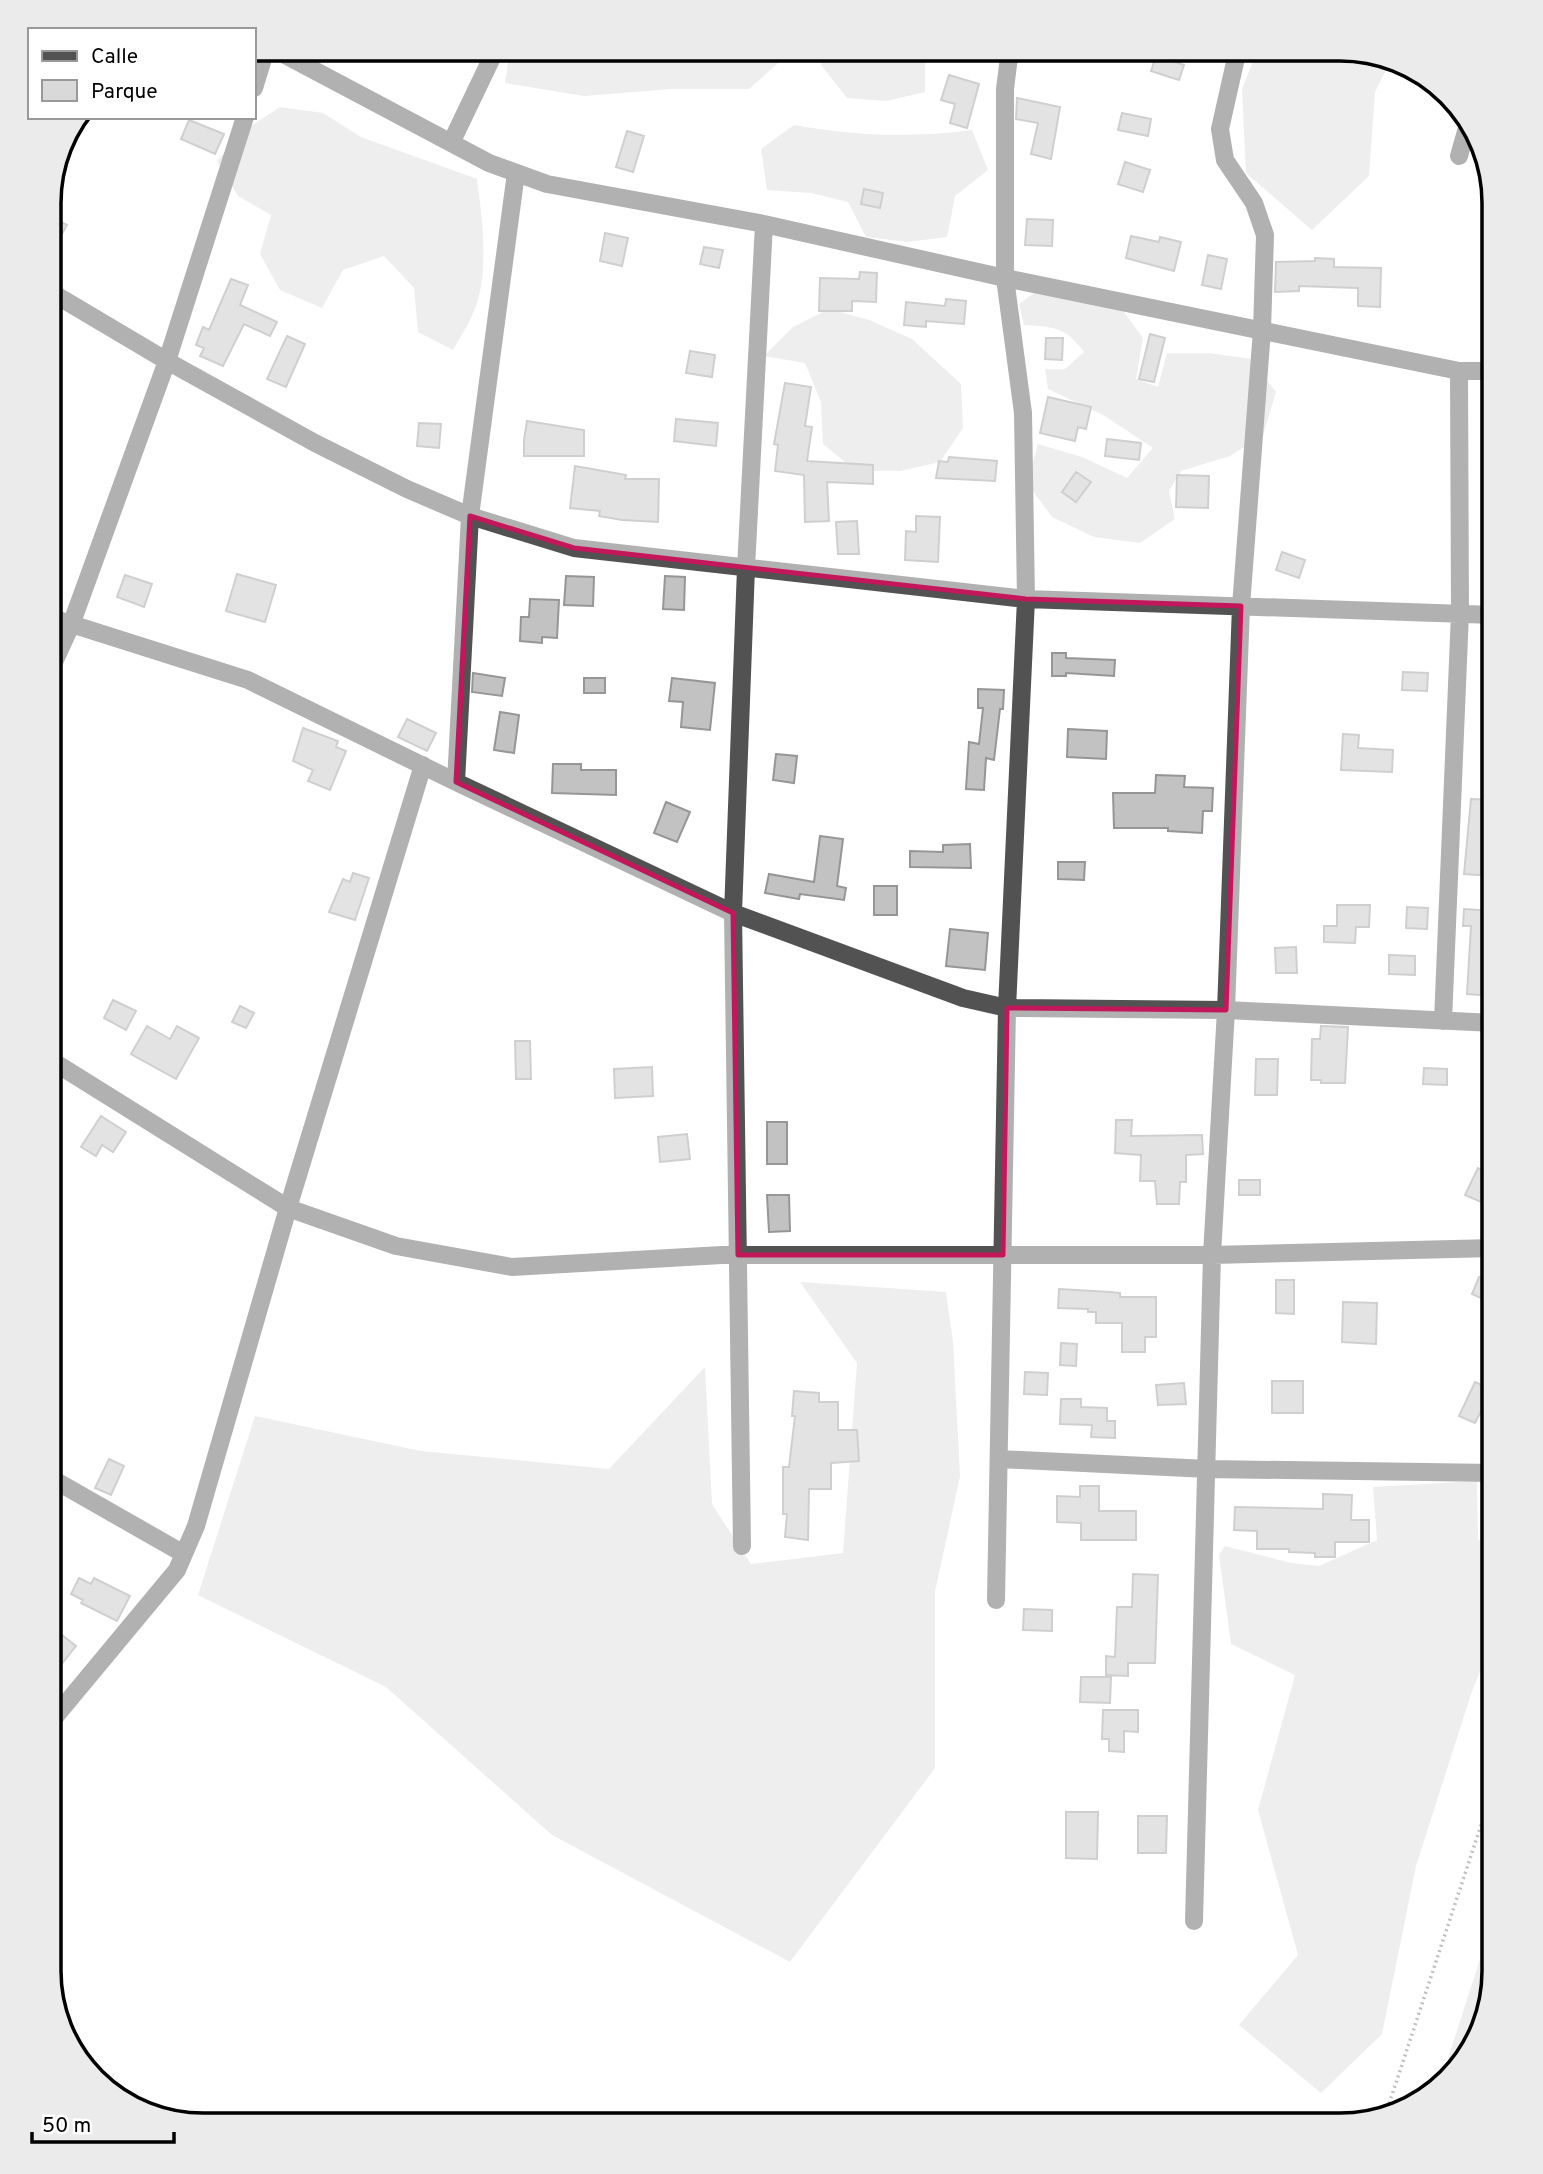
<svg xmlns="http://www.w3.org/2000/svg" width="1543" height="2174" font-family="Overpass,sans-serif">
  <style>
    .green { fill: #d9d9d9 }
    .building { fill: #c2c2c2; stroke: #969696; stroke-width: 2 }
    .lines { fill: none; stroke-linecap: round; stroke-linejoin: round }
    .path { stroke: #747474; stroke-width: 3.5; stroke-dasharray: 2 3.5; stroke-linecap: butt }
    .minor { stroke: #525252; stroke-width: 18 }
    .marked { fill: none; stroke: #c2185b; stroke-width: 5; stroke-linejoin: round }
    .rim { fill: none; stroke: #000; stroke-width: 3.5 }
  </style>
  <rect width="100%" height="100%" fill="#fff"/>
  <path class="green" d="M 510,49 L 794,49 L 749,89 L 671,89 L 584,96 L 505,83 Z
    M 826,49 L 925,49 L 925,92 L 886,101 L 847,98 L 821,65 Z
    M 1258,49 L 1349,49 L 1390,62 L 1375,92 L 1369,176 L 1312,230 L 1246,173 L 1242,89 Z
    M 280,107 L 323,113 L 361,137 L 477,179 C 482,217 490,274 474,311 C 469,324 460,337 453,350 L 418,332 L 414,288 L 384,256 L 343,270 L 322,308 L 280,290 L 260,254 L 271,215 L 238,196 L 217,161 L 245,130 Z
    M 794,125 C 856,136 910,138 972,130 L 988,170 L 955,196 L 947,237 L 907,242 L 866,237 L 848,202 L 811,193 L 767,190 L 761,149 Z
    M 1038,290 L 1119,305 L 1143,338 L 1136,379 L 1158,387 L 1167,353 L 1209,353 L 1251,359 L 1276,392 L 1263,435 L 1230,456 L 1181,471 L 1169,491 L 1175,519 L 1140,543 L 1094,537 L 1052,517 L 1027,483 L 1038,444 L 1082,457 L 1127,478 L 1153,448 L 1103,415 L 1048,389 L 1045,369 L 1065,369 L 1084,352 C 1066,327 1054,327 1024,325 L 1019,304 Z
    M 829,309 L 869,320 L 912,339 L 961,384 L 963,428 L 940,462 L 900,471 L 856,471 L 823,444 L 821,402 L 805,363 L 764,356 L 793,327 Z
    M 800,1282 L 946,1292 L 953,1342 L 960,1476 L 935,1592 L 935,1768 L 790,1962 L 552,1835 L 386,1687 L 198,1595 L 255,1416 L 421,1451 L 609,1469 L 705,1367 L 712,1504 L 751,1564 L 843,1553 L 857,1363 Z
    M 1477,1481 L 1478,1540 L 1494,1541 L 1494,1637 L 1471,1694 L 1416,1866 L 1382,2034 L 1321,2093 L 1239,2025 L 1298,1955 L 1258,1810 L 1295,1675 L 1231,1644 L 1219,1555 L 1225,1546 L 1291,1563 L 1319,1566 L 1377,1540 L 1373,1487 Z
    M 1494,1916 L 1494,1971 L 1473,2048 L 1441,2080 Z"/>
  <path class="building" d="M 1156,56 L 1184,65 L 1179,80 L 1151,71 Z
    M 949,75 L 979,84 L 967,128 L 950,123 L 955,104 L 941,100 Z
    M 1017,98 L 1060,107 L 1051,159 L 1031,154 L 1038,123 L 1016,119 Z
    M 1122,113 L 1151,119 L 1148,136 L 1118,130 Z
    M 189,120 L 224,134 L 215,154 L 181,139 Z
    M 627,131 L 644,136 L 633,172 L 616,167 Z
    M 1125,162 L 1150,170 L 1143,192 L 1118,184 Z
    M 864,189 L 883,193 L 880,208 L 861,204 Z
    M 49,216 L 67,225 L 49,257 Z
    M 1027,219 L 1053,220 L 1052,246 L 1025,245 Z
    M 605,233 L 628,238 L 622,266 L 600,261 Z
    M 1131,236 L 1159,242 L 1160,237 L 1181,242 L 1174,271 L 1126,258 Z
    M 704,247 L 723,250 L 719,268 L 700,264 Z
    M 1208,255 L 1227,259 L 1221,289 L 1202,285 Z
    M 1315,258 L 1334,259 L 1334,267 L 1381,268 L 1380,307 L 1358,306 L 1358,288 L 1299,286 L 1299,291 L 1275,292 L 1276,262 L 1315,261 Z
    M 860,272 L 877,273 L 876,302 L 852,301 L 852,311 L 819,311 L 820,278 L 859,279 Z
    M 231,279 L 248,285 L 240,305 L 277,322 L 270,336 L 244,324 L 223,366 L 200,356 L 204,348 L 196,345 L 203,327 L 209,330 Z
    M 946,299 L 966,301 L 964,324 L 926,321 L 926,327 L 904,325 L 906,302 L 945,306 Z
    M 1150,334 L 1165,338 L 1154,382 L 1139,379 Z
    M 287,336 L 305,344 L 286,387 L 267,379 Z
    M 1046,338 L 1063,338 L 1062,360 L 1045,359 Z
    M 690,351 L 715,355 L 712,377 L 686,373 Z
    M 785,383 L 811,387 L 805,426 L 812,427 L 807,461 L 873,465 L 873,484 L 827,482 L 829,521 L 805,522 L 804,475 L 775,471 L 778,445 L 774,444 Z
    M 1048,397 L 1091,407 L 1086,429 L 1078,427 L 1075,441 L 1040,433 Z
    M 676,419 L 718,423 L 716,446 L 674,441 Z
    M 527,421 L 584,430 L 584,456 L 524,456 L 524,440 Z
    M 419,423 L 441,424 L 439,448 L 417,446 Z
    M 1107,439 L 1141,443 L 1139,460 L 1105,456 Z
    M 949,457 L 997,461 L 995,481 L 936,478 L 939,461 L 948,462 Z
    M 575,466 L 626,475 L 625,479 L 659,479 L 658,522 L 622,520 L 599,516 L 600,511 L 570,508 Z
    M 1076,472 L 1091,482 L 1076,502 L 1062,492 Z
    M 1177,475 L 1209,476 L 1208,508 L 1176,507 Z
    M 916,516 L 940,517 L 938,562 L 905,560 L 906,531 L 916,532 Z
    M 857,521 L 859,554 L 838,554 L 836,522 Z
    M 1282,552 L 1305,560 L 1299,578 L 1276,570 Z
    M 237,574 L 276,585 L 265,622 L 226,611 Z
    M 125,575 L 152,584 L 144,607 L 117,597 Z
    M 566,576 L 594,577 L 593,606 L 564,605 Z
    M 665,576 L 685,577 L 684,610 L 663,609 Z
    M 530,599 L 559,600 L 557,638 L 542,637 L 542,643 L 520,641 L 521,617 L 529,617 Z
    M 1052,653 L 1066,653 L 1066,658 L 1115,660 L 1114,676 L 1066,673 L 1066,676 L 1052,676 Z
    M 1403,672 L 1428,673 L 1427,691 L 1402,690 Z
    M 473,673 L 505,678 L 502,696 L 472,692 Z
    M 584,678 L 605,678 L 605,693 L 584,693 Z
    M 672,678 L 715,683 L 710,730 L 681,727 L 683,702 L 669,701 Z
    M 978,689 L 1004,690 L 1003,709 L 1000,709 L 994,760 L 986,758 L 984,790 L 966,789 L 969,742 L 979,744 L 983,708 L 978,708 Z
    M 500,712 L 519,715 L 514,753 L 494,750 Z
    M 407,719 L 436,733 L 427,751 L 398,737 Z
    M 303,728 L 338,741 L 336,747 L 346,751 L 330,790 L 308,781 L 313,770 L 293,761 Z
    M 1068,729 L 1107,731 L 1106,759 L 1067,757 Z
    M 1343,734 L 1359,735 L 1358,748 L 1393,750 L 1392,772 L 1341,770 Z
    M 776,754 L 797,756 L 794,783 L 773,780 Z
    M 553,764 L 581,764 L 581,770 L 616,770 L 616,795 L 552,793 Z
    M 1156,775 L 1185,776 L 1184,787 L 1213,788 L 1212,811 L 1203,811 L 1202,833 L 1168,831 L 1168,828 L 1114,828 L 1113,793 L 1155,793 Z
    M 1471,799 L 1494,800 L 1494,876 L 1464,874 Z
    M 666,802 L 690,812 L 677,842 L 654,833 Z
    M 820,836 L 843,839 L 837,886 L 846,888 L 844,900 L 800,894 L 799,899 L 765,893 L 769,874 L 814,882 Z
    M 970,844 L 971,868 L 910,867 L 910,851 L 943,852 L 943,845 Z
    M 1058,862 L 1085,862 L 1084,880 L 1058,879 Z
    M 353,873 L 369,878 L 355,920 L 329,912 L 343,879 L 350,882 Z
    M 874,886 L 897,886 L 897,915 L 874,915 Z
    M 1337,905 L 1370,905 L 1369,927 L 1356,927 L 1355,943 L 1324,942 L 1324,926 L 1337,926 Z
    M 1407,907 L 1428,908 L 1427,929 L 1406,928 Z
    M 1464,909 L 1494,911 L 1494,996 L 1467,994 L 1471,926 L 1463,926 Z
    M 950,929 L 988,933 L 985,970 L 946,966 Z
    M 1296,947 L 1297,973 L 1276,973 L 1275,948 Z
    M 1389,955 L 1415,956 L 1415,975 L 1389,974 Z
    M 113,1000 L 136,1011 L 126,1030 L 104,1018 Z
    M 240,1006 L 254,1013 L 246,1028 L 232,1022 Z
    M 147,1026 L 170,1039 L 177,1026 L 199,1038 L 176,1079 L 131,1054 Z
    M 1321,1026 L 1348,1027 L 1345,1083 L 1321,1083 L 1321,1080 L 1311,1080 L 1312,1039 L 1320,1039 Z
    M 515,1041 L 530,1041 L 531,1079 L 516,1079 Z
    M 1256,1059 L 1278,1059 L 1277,1095 L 1255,1095 Z
    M 652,1067 L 653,1096 L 615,1098 L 614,1069 Z
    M 1424,1068 L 1447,1069 L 1447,1085 L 1423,1084 Z
    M 101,1116 L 126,1132 L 113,1152 L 102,1145 L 96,1156 L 81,1147 Z
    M 1116,1120 L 1132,1120 L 1131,1136 L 1202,1135 L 1203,1154 L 1186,1155 L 1186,1182 L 1180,1182 L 1179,1204 L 1157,1204 L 1155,1181 L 1140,1181 L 1141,1155 L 1115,1153 Z
    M 767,1122 L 787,1122 L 787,1164 L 767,1164 Z
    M 687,1134 L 690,1159 L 660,1162 L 658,1137 Z
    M 1478,1168 L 1494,1177 L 1494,1201 L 1484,1196 L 1481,1202 L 1465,1195 Z
    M 1239,1180 L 1260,1180 L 1260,1195 L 1239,1195 Z
    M 767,1195 L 789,1195 L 790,1231 L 769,1232 Z
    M 1479,1277 L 1494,1284 L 1494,1304 L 1472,1294 Z
    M 1276,1280 L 1294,1280 L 1294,1314 L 1276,1313 Z
    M 1059,1289 L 1110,1292 L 1120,1293 L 1120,1297 L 1156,1297 L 1156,1337 L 1145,1337 L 1145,1352 L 1122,1352 L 1122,1323 L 1096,1323 L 1096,1312 L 1088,1312 L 1088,1309 L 1058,1308 Z
    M 1343,1302 L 1377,1303 L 1376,1344 L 1342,1342 Z
    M 1061,1343 L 1077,1344 L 1076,1366 L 1060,1365 Z
    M 1025,1372 L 1048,1373 L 1047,1395 L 1024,1394 Z
    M 1272,1381 L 1303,1381 L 1303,1413 L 1272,1413 Z
    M 1475,1382 L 1492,1390 L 1475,1423 L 1459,1416 Z
    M 1184,1383 L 1186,1404 L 1158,1405 L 1156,1385 Z
    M 794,1391 L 819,1393 L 819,1402 L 838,1402 L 838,1430 L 857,1430 L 859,1461 L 831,1463 L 831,1489 L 809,1489 L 808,1540 L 785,1537 L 787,1514 L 783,1514 L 783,1467 L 789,1467 L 795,1416 L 792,1416 Z
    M 1061,1399 L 1081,1399 L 1081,1407 L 1107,1408 L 1107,1421 L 1115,1421 L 1115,1438 L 1091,1437 L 1092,1425 L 1060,1424 Z
    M 109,1459 L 124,1466 L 111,1495 L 95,1488 Z
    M 1080,1486 L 1099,1486 L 1099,1511 L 1136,1511 L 1136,1540 L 1081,1540 L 1081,1523 L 1057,1522 L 1057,1496 L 1080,1497 Z
    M 1323,1494 L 1352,1495 L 1351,1520 L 1369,1520 L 1369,1542 L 1335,1542 L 1335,1557 L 1315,1557 L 1315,1553 L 1289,1552 L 1289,1549 L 1257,1549 L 1257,1531 L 1234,1530 L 1235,1507 L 1323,1509 Z
    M 1133,1574 L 1158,1575 L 1155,1663 L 1128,1663 L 1128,1676 L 1106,1675 L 1106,1656 L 1115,1657 L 1117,1607 L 1132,1607 Z
    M 79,1578 L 91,1584 L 94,1578 L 130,1596 L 117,1621 L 81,1603 L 83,1600 L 71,1594 Z
    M 1024,1609 L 1052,1610 L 1052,1631 L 1023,1630 Z
    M 49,1625 L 76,1646 L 49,1680 Z
    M 1081,1677 L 1111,1677 L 1110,1703 L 1080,1702 Z
    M 1103,1710 L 1138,1710 L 1138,1732 L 1124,1731 L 1124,1752 L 1109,1751 L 1109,1739 L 1102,1739 Z
    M 1066,1812 L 1098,1812 L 1097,1859 L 1066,1858 Z
    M 1138,1816 L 1167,1816 L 1166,1853 L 1138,1853 Z"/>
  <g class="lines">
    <path class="path" d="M 1391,2111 L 1387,2110 L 1494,1786"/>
    <path class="minor" d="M 274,49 L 489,163 L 547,184 L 764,224 L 1005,278 L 1459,371 L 1494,371
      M 254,88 L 266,49
      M 451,143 L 496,49
      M 1459,156 L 1469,121
      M 49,291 L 167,361 L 315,443 L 407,489 L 470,516 L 574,548 L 1026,599 L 1494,615
      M 49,617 L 248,680 L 456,782 L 733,913 L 963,998 L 1007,1008 L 1226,1010 L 1494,1023
      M 49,673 L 71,625 L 167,361 L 245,117
      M 456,782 L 470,516 L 516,173
      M 1443,1021 L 1460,613 L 1459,371
      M 49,1059 L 288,1208 L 396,1246 L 512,1267 L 722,1255 L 1212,1255 L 1494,1248
      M 999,1459 L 1208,1469 L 1494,1473
      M 49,1477 L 184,1554
      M 742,1546 L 733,913 L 746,568 L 764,224
      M 996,1600 L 1007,1008 L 1026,599 L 1023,413 L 1005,278 L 1005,89 L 1010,49
      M 49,1724 L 177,1570 L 196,1526 L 288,1208 L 423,765
      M 1194,1921 L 1212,1255 L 1226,1010 L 1241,606 L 1262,330 L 1265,235 L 1254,203 L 1225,160 L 1220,129 L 1238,49"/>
  </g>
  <path d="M0 0H1543V2174H0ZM 470,516 L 574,548 L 1026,599 L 1241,606 L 1226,1010 L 1007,1008 L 1003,1255 L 738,1255 L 733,913 L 456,782 Z" fill="#fff" fill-opacity=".55" fill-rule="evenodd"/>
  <path class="marked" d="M 470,516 L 574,548 L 1026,599 L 1241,606 L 1226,1010 L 1007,1008 L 1003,1255 L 738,1255 L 733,913 L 456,782 Z"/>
  <path d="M0 0H1543V2174H0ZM203 61H1340A142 142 0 0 1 1482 203V1971A142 142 0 0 1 1340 2113H203A142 142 0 0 1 61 1971V203A142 142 0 0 1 203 61Z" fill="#ebebeb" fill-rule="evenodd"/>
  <path class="rim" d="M203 61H1340A142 142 0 0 1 1482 203V1971A142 142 0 0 1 1340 2113H203A142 142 0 0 1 61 1971V203A142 142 0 0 1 203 61Z"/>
  <rect x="28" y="28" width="228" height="91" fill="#ffffff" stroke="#999999" stroke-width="2"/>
  <rect x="42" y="51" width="35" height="10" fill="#525252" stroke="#999999" stroke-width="2"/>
  <text x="91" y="63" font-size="21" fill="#000000">Calle</text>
  <rect x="42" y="80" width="35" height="21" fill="#d9d9d9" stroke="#999999" stroke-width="2"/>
  <text x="91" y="98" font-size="21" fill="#000000">Parque</text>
  <path d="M32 2132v10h142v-10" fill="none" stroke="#000000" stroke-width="3.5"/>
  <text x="42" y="2132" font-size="21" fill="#000000" stroke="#ffffff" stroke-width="5" paint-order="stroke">50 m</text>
</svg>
